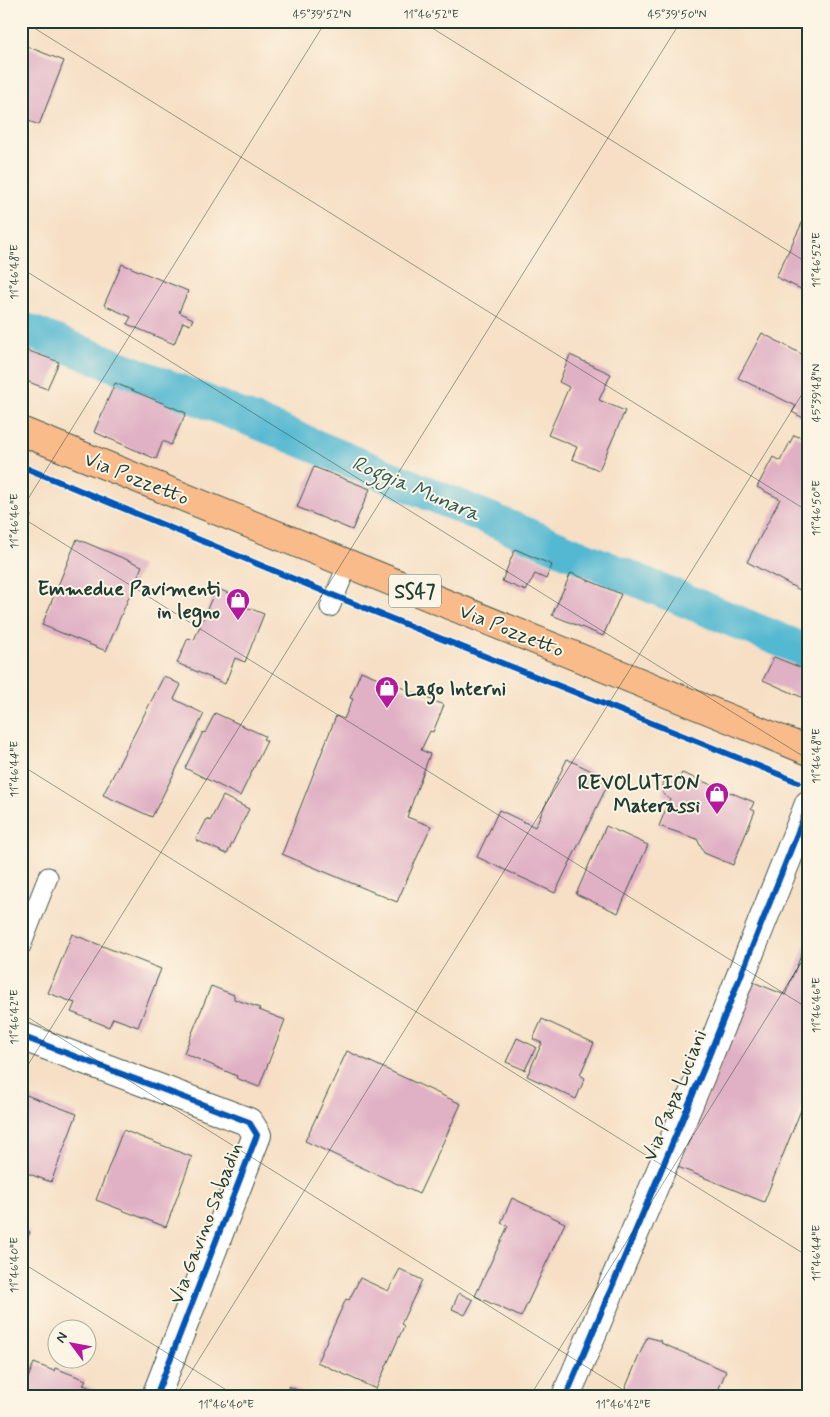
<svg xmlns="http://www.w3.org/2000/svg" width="830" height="1417" font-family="Mynerve,sans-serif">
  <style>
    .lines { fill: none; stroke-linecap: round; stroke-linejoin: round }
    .canal { stroke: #53b8d1; stroke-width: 34 }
    .building { fill: #e0b0c4 }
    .lane-casing { stroke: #3f554a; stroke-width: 21 }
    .street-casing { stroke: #3f554a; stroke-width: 30 }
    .primary-casing { stroke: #3f554a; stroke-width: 30 }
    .lane { stroke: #fff; stroke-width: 19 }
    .street { stroke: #fff; stroke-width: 28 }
    .primary { stroke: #fabb8b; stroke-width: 28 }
    .cycleway-casing { stroke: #fcf5e5; stroke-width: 9 }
    .cycleway { stroke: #0057b8; stroke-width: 6 }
    .ticks { fill: none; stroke: #1f3d34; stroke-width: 1; stroke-opacity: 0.45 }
    .labels { text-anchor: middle; stroke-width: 4; stroke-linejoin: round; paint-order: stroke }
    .shield { fill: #fcf5e5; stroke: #617469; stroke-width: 1 }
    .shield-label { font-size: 19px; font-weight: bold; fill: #1f3d34 }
    .street-label { font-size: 20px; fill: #1f3d34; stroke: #fcf5e5 }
    .poi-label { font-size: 20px; font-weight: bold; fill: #1f3d34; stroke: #fcf5e5; text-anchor: end }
    .water-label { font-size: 21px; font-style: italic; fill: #2c5c5b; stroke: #fcf5e5 }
    .neatline { fill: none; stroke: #1f3d34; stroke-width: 2 }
    .ticks-label { font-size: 12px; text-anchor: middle; fill: #1f3d34 }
  </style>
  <rect width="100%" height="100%" fill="#fcf5e5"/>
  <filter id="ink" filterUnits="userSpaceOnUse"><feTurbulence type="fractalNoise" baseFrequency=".02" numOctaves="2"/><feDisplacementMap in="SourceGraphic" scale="10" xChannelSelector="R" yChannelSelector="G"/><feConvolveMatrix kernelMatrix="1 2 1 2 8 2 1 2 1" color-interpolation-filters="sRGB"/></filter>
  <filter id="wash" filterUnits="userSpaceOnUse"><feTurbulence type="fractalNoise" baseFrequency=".0096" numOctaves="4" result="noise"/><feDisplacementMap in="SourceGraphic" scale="20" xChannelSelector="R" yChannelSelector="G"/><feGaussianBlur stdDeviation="1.12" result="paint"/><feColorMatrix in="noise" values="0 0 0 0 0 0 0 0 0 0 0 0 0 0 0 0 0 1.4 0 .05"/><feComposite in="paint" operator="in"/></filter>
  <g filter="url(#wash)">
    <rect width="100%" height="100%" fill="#f6dfc4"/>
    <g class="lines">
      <path class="canal" d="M 21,328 L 274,429 L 809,652"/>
    </g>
    <g id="blocks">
      <path class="building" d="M 21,44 L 64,61 L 39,125 L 21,118 Z
        M 805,217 L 809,219 L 809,293 L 776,277 Z
        M 122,264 L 188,291 L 179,312 L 193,319 L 190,325 L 183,322 L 174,344 L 127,324 L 131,317 L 104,305 Z
        M 762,333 L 809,358 L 809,421 L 792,412 L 796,406 L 738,378 Z
        M 21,348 L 59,362 L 47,389 L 21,379 Z
        M 570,355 L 611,374 L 599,400 L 625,411 L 599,470 L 572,459 L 577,447 L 548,435 L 569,387 L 559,382 Z
        M 115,383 L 186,413 L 171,445 L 163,441 L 156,459 L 94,432 Z
        M 794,435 L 809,441 L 809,573 L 800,590 L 747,562 L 780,499 L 757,487 L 773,457 L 780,461 Z
        M 314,467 L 370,489 L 352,530 L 297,507 Z
        M 21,510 L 31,515 L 21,539 Z
        M 77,539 L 142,566 L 106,651 L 42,625 Z
        M 515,549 L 552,565 L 546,579 L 535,574 L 526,591 L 502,581 Z
        M 571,573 L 621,594 L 603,636 L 552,615 Z
        M 216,588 L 238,597 L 236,603 L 264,614 L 245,662 L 235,658 L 225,684 L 177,663 L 188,638 L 194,640 Z
        M 774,657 L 809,671 L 809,708 L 805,706 L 808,700 L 763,680 Z
        M 361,671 L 444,705 L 433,732 L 430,731 L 421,750 L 430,754 L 407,817 L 431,826 L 397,902 L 282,854 L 336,716 L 344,719 L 353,699 L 350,698 Z
        M 164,676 L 181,685 L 174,699 L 204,714 L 152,817 L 103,795 Z
        M 215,713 L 265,736 L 263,739 L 267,741 L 240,796 L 185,768 L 203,732 L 205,733 Z
        M 567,759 L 610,780 L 555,893 L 477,857 L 499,810 L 535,827 Z
        M 682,773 L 754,802 L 751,809 L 755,811 L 733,865 L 704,853 L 697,839 L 659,826 L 670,799 L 666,797 L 663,794 L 663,783 L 668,778 L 675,777 L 679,778 Z
        M 223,796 L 249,809 L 227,854 L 196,840 L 207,819 L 210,821 Z
        M 606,826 L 648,845 L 618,913 L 576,894 Z
        M 72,934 L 161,969 L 138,1027 L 113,1018 L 109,1027 L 71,1012 L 75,1003 L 48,993 Z
        M 809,936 L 809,1090 L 764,1202 L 678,1167 L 753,982 L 785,995 Z
        M 211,986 L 234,995 L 234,999 L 260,1008 L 259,1010 L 285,1020 L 259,1087 L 236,1078 L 237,1076 L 184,1053 Z
        M 542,1019 L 594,1043 L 580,1075 L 585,1078 L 576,1099 L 527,1076 L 542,1043 L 533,1039 Z
        M 517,1038 L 536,1047 L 525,1070 L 506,1062 Z
        M 347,1051 L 461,1104 L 419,1194 L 305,1141 Z
        M 21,1093 L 77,1114 L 51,1182 L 21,1171 Z
        M 123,1130 L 192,1157 L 166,1227 L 96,1200 Z
        M 512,1198 L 565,1223 L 521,1317 L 475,1296 L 508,1226 L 501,1223 Z
        M 21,1228 L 30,1232 L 21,1254 Z
        M 400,1269 L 422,1280 L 401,1324 L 404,1326 L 376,1389 L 317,1362 L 346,1299 L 349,1300 L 360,1278 L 388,1291 Z
        M 459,1293 L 473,1300 L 465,1315 L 452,1309 Z
        M 647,1337 L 662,1341 L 661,1343 L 726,1371 L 716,1396 L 622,1396 Z
        M 34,1363 L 54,1371 L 55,1368 L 86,1380 L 83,1385 L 99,1391 L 97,1396 L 21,1396 Z
        M 289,1386 L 309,1396 L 284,1396 Z"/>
    </g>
  </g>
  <g filter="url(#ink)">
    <use href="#blocks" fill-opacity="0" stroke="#3f554a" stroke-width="1"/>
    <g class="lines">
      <g class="lane-casing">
        <path id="lane" d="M 330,607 L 348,564
          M 21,946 L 48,877"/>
      </g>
      <g class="street-casing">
        <path id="street" d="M 21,1036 L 249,1122 L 257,1135 L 156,1396
          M 566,1396 L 704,1068 L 809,804"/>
      </g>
      <g class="primary-casing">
        <path id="primary" d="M 21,431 L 809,751"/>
      </g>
      <use href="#lane" class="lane"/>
      <use href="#street" class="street"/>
      <use href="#primary" class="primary"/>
      <g class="cycleway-casing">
        <path id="cycleway" d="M 21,466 L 335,596 L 798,782
          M 21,1036 L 249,1122 L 257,1135 L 156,1396
          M 566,1396 L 704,1068 L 809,804"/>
      </g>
      <use href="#cycleway" class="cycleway"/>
    </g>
  </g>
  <path class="ticks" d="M 23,21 L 809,512M 421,21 L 809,264M 21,268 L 809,760M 21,510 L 326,21M 21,517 L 809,1009M 21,765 L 809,1257M 21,1013 L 633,1396M 21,1076 L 681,21M 21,1262 L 236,1396M 176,1396 L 809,383M 530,1396 L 809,950"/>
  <defs>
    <g id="shop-pin" transform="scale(1.25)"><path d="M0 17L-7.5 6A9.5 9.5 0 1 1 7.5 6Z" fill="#b5179e" stroke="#fcf5e5"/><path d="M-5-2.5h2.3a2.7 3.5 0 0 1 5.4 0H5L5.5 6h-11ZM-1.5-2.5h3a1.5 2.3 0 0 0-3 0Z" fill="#fff"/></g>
  </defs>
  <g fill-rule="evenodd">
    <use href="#shop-pin" x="238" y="600"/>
    <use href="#shop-pin" x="387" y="688"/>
    <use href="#shop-pin" x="717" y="794"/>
  </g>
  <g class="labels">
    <rect class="shield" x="389" y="574.5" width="52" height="33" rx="4"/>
    <g class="shield-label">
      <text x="415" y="598">SS47</text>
    </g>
    <g class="street-label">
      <text transform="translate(137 478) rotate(22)" y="7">Via Pozzetto</text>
      <text transform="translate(512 630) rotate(22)" y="7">Via Pozzetto</text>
      <text transform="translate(674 1095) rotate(-68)" y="7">Via Papa Luciani</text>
      <text transform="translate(205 1223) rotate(-69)" y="7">Via Gavino Sabadin</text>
    </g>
    <g class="poi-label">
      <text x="220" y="595">Emmedue Pavimenti<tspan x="220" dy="23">in legno</tspan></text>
      <text x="404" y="695" text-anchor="start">Lago Interni</text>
      <text x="700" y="789">REVOLUTION<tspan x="700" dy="23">Materassi</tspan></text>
    </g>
    <g class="water-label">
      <text transform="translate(416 488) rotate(23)" y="7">Roggia Munara</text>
    </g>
  </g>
  <rect width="830" height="1417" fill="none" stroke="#fcf5e5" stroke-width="55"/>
  <g transform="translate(72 1344) rotate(302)"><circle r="24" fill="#fcf5e5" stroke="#a4ab9e"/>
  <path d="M0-4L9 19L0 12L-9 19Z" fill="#b5179e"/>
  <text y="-8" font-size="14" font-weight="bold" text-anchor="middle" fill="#1f3d34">N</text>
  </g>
  <rect x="28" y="28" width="774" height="1362" class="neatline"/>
  <g class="ticks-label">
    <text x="322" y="18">45°39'52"N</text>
    <text x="431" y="18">11°46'52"E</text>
    <text x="677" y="18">45°39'50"N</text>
    <text transform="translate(816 260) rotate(-90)" y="4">11°46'52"E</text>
    <text transform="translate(14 272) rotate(-90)" y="4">11°46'48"E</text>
    <text transform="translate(816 393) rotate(-90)" y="4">45°39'48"N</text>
    <text transform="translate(816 508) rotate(-90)" y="4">11°46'50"E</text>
    <text transform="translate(14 521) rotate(-90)" y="4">11°46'46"E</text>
    <text transform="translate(816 756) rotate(-90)" y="4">11°46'48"E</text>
    <text transform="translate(14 769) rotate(-90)" y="4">11°46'44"E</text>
    <text transform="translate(816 1005) rotate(-90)" y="4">11°46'46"E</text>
    <text transform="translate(14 1017) rotate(-90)" y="4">11°46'42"E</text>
    <text transform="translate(816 1253) rotate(-90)" y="4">11°46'44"E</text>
    <text transform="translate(14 1265) rotate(-90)" y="4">11°46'40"E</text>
    <text x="226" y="1408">11°46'40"E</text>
    <text x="623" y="1408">11°46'42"E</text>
  </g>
</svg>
